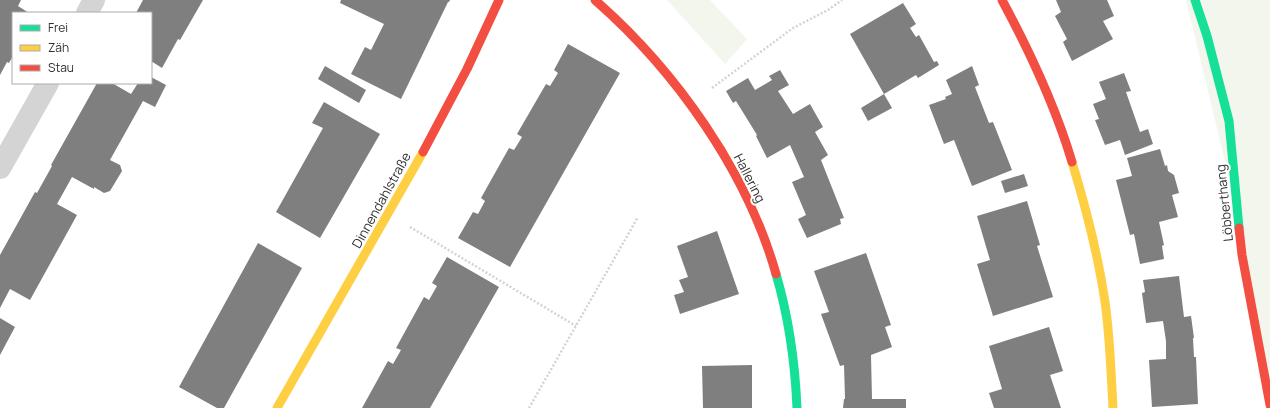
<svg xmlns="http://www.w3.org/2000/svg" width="1270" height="408" font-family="Manrope,sans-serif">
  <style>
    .green { fill: #f2f6ed }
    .building { fill: #7f7f7f }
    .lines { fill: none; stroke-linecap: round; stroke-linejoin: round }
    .path { stroke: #d4d4d4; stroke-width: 2.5; stroke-dasharray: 2 2; stroke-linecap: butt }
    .street { stroke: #d4d4d4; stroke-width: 22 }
    .fast { stroke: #16e098; stroke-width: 9 }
    .slow { stroke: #ffcf43; stroke-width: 9 }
    .jam { stroke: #f24e42; stroke-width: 9 }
    .labels { text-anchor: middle; stroke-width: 4; stroke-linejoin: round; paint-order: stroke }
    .street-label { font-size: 13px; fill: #303030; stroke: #fff }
  </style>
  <rect width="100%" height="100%" fill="#fff"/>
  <path class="green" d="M 667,0 L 710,0 L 747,39 L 725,64 Z
    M 1186,0 L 1270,0 L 1270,408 L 1229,178 Z"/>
  <path class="building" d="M 0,0 L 21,0 L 18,6 L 29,13 L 13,13 L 13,56 L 9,63 L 7,62 L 0,75 Z
    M 143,0 L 203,0 L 180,40 L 178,39 L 162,68 L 151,61 L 151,13 L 136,13 Z
    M 341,0 L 450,0 L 449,2 L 448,2 L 401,99 L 351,74 L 365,47 L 371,50 L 384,24 L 340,3 Z
    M 1056,0 L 1107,0 L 1114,16 L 1103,21 L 1113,39 L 1072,61 L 1063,42 L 1067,39 L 1055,16 L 1061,12 Z
    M 903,3 L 916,24 L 910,28 L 916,37 L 919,35 L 934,62 L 937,61 L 939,65 L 918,78 L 916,75 L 884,94 L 850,34 Z
    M 568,44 L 620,73 L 510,267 L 458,238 L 473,212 L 478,214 L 485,201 L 481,198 L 509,148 L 514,150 L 522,137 L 517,134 L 546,84 L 550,86 L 558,73 L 554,70 Z
    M 325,66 L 366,90 L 359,103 L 318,79 Z
    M 972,66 L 979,85 L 975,87 L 989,123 L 993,122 L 1012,170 L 972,186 L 954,140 L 944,144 L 929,105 L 946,99 L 945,97 L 952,94 L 946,80 Z
    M 780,70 L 789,85 L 778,91 L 793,114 L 810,104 L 823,127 L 815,132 L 828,155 L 821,160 L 844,218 L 840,219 L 841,224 L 807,238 L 798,219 L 806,215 L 792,182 L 804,177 L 790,145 L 767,158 L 756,136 L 757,135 L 736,101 L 733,103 L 726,91 L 748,78 L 755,90 L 772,80 L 769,76 Z
    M 1124,73 L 1131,91 L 1126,92 L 1140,132 L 1148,129 L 1153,144 L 1125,155 L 1120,140 L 1105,145 L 1095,120 L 1099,119 L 1093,104 L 1106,99 L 1099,82 Z
    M 151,77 L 166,85 L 155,107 L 143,101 L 110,160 L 120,165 L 122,171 L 110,191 L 104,193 L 94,187 L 94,189 L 72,177 L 57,204 L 77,215 L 30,300 L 10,289 L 0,308 L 0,255 L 35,192 L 37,193 L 52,166 L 51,165 L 97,83 L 112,83 L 131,94 L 138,83 L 151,83 Z
    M 884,94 L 892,108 L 868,121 L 861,108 Z
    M 324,102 L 380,134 L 320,238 L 276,212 L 323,128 L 312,123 Z
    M 1160,149 L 1165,166 L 1167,165 L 1168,171 L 1174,175 L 1179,193 L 1172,195 L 1178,217 L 1159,222 L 1164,245 L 1162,246 L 1164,259 L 1140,264 L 1134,234 L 1130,235 L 1116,180 L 1132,176 L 1127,158 Z
    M 1024,174 L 1028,186 L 1005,193 L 1001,181 Z
    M 1027,201 L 1040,245 L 1037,246 L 1053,297 L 993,316 L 977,264 L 990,260 L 977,216 Z
    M 717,231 L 739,294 L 680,314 L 674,295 L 684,292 L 679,280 L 688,277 L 677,246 Z
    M 258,243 L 302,268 L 224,408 L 217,408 L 179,387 Z
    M 866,253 L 891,325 L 885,327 L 892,347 L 871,355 L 872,399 L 906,399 L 906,408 L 843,408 L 844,399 L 845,399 L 844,365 L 840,366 L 821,314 L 829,312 L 814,271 Z
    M 447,257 L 499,287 L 430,408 L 362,408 L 388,361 L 393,364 L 401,350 L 396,348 L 424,297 L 429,300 L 437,286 L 432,283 Z
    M 1179,276 L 1184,317 L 1191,316 L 1194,338 L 1193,338 L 1194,357 L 1196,357 L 1198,404 L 1152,407 L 1149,360 L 1166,359 L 1166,341 L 1163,321 L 1146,323 L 1142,293 L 1145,292 L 1143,280 Z
    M 0,318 L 15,327 L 0,355 Z
    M 1049,327 L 1063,371 L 1050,375 L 1061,408 L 994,408 L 989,393 L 1002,389 L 989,346 Z
    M 752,365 L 752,408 L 703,408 L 702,366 Z"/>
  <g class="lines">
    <path class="path" d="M 712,88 L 793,28 L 828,10 L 842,0
      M 410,227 L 576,326
      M 529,408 L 638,217"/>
    <path class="street" d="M 87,13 L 94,0
      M 0,168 L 48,83"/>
    <path class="fast" d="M 1195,0 L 1207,36 L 1229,121 L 1239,228
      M 776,274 C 789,318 795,362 797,408"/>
    <path class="slow" d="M 1072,162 C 1086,208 1098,254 1105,302 C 1110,337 1111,372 1113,408
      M 277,408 L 423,152"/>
    <path class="jam" d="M 595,0 C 675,70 747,171 776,274
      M 1002,0 C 1030,52 1055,105 1072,162
      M 423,152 L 467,69 L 499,0
      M 1239,228 L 1242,255 L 1270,405"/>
  </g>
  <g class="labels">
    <g class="street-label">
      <text transform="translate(750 178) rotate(63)" y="5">Hallering</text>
      <text transform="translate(381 200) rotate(-61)" y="5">Dinnendahlstraße</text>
      <text transform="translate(1224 203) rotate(-96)" y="5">Löbberthang</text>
    </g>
  </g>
  <rect x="12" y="12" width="140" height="72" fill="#ffffff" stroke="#acacac"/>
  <rect x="20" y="25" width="20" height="6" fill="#16e098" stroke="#acacac"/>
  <text x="48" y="32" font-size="12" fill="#303030">Frei</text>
  <rect x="20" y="45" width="20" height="6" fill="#ffcf43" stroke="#acacac"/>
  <text x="48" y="52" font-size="12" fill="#303030">Zäh</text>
  <rect x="20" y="65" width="20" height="6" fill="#f24e42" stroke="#acacac"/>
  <text x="48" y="72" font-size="12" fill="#303030">Stau</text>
</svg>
